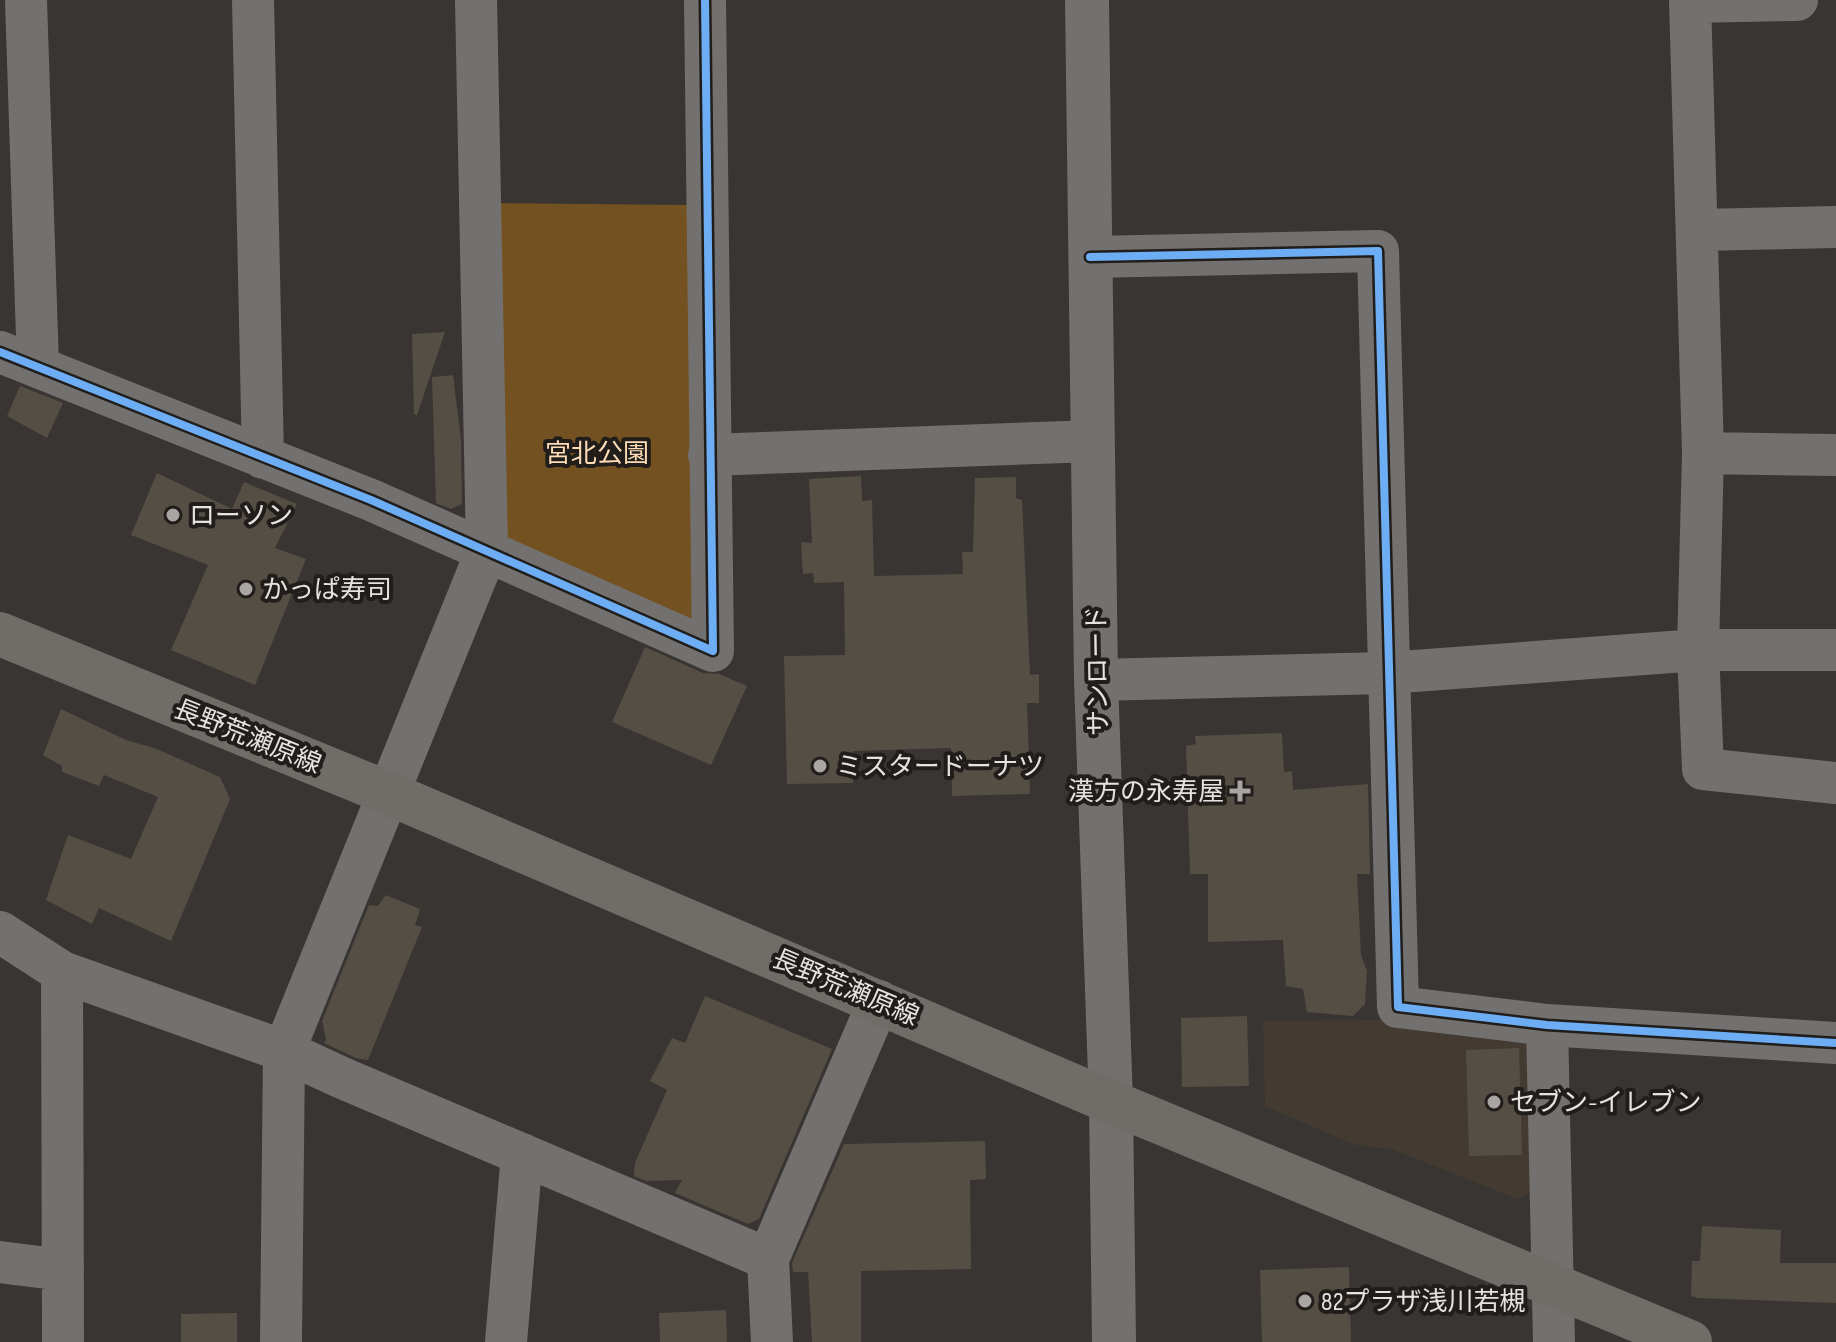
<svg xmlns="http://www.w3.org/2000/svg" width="1836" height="1342" font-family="'Sofia Sans Condensed','Noto Sans JP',sans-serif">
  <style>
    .built { fill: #433b32 }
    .green { fill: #745120 }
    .building { fill: #554e45 }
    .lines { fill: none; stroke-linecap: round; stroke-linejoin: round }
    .minor { stroke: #73716f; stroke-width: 42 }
    .tertiary { stroke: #73716f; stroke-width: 44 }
    .primary { stroke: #706c67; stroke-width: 44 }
    .cycleway-casing { stroke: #201d1b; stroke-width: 13 }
    .cycleway { stroke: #6dadf4; stroke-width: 8 }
    .poi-dot { fill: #a8a5a2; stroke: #201d1b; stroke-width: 3 }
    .labels { text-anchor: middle; stroke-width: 8; stroke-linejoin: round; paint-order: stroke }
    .park-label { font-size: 26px; fill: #fcdbb6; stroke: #201d1b }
    .poi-label { font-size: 26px; fill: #e5e2df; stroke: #201d1b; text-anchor: start }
    .street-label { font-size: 26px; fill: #e5e2df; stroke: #201d1b }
  </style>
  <rect width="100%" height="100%" fill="#383532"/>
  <path class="built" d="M 1393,1020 L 1518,1033 L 1535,1048 L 1541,1186 L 1518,1199 L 1391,1149 L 1355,1145 L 1265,1106 L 1263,1021 Z"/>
  <path class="green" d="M 487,203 L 689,205 L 700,630 L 498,540 Z"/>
  <path class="building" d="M 445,332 L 417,415 L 414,414 L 412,334 Z
    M 453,375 L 461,440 L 462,504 L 451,509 L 436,503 L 432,377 Z
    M 20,386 L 63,403 L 47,438 L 7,416 Z
    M 157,473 L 232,509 L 244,482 L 297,504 L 275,548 L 306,559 L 255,685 L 171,650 L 208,565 L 131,535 Z
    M 861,476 L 862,501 L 872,500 L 874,576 L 963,574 L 962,552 L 973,552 L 975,478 L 1016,477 L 1016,498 L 1022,500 L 1030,675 L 1039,674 L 1039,703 L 1027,703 L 1030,794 L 952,796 L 951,748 L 853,751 L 853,783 L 787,784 L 784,656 L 845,655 L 844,582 L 814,583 L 813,573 L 803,574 L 801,542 L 812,543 L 809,479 Z
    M 645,647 L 703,673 L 719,674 L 747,686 L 711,765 L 612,722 Z
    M 61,709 L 126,740 L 157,749 L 220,777 L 230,799 L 171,941 L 99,908 L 92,924 L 46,900 L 68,835 L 131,859 L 158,797 L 104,775 L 99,786 L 62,772 L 62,766 L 43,755 Z
    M 1282,733 L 1284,772 L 1292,771 L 1293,790 L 1368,784 L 1370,874 L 1357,874 L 1361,955 L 1367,971 L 1365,1004 L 1353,1016 L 1307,1012 L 1303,989 L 1286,986 L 1283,940 L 1208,942 L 1208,874 L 1190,874 L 1186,746 L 1196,744 L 1195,736 Z
    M 386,895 L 420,909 L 415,925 L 422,927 L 368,1060 L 356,1058 L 324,1043 L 326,1039 L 322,1021 L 369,905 L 378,906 Z
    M 705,996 L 832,1049 L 759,1219 L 748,1224 L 675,1193 L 682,1180 L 646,1181 L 634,1176 L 635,1163 L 667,1090 L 650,1081 L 672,1038 L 685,1043 Z
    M 1247,1016 L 1249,1086 L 1182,1087 L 1181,1018 Z
    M 1519,1048 L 1522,1155 L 1469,1156 L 1466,1050 Z
    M 985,1141 L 986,1179 L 970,1180 L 971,1269 L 861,1271 L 861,1342 L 812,1342 L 808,1272 L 793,1272 L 792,1263 L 844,1144 Z
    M 1702,1226 L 1781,1230 L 1780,1263 L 1836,1263 L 1836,1303 L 1698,1298 L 1691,1296 L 1692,1261 L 1700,1261 Z
    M 1349,1267 L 1351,1342 L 1262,1342 L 1260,1270 Z
    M 726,1310 L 727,1342 L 660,1342 L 659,1313 Z
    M 237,1313 L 237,1342 L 181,1342 L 181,1314 Z"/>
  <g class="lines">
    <path class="minor" d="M 26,0 L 38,367
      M 253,0 L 263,458
      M 1690,0 L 1703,453 L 1698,650 L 1703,769 L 1836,783
      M 1690,2 L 1797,0
      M 1697,230 L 1836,227
      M 1090,257 L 1378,251 L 1398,1007 L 1547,1025 L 1836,1043
      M 0,352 L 371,500 L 713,651 L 705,0
      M 1703,453 L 1836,455
      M 709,455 L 1093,441
      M 1096,680 L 1387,673 L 1698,650 L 1836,650
      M 0,932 L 62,972 L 284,1051 L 340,1077 L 768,1259 L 772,1342
      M 62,972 L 63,1342
      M 1547,1025 L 1554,1342
      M 768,1259 L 879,1001
      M 0,1262 L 63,1270
      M 281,1342 L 284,1051 L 487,550 L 476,0
      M 506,1342 L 522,1154"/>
    <path class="tertiary" d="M 1087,0 L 1096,680 L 1111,1102 L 1114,1342"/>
    <path class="primary" d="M 0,634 L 390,794 L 1111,1102 L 1690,1342"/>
    <g class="cycleway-casing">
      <path id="cycleway" d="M 1090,257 L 1378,251 L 1398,1007 L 1547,1025 L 1836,1043
        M 0,352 L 371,500 L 713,651 L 705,0"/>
    </g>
    <use href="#cycleway" class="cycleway"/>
  </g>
  <g class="poi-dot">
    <circle cx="173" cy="515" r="8"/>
    <circle cx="246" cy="589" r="8"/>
    <circle cx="820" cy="766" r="8"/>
    <path d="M1236 779h8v8h8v8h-8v8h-8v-8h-8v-8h8z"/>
    <circle cx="1494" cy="1102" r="8"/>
    <circle cx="1305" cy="1301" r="8"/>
  </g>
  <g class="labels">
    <g class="park-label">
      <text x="597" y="462">宮北公園</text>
    </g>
    <g class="poi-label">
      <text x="189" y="524">ローソン</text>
      <text x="262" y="598">かっぱ寿司</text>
      <text x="836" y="775">ミスタードーナツ</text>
      <text x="1224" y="800" text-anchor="end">漢方の永寿屋</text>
      <text x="1510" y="1111">セブン-イレブン</text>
      <text x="1321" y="1310">82プラザ浅川若槻</text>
    </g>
    <g class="street-label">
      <text transform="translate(1097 671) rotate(-91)" y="9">サンロード</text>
      <text transform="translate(248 736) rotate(22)" y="9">長野荒瀬原線</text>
      <text transform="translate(846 987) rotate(23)" y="9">長野荒瀬原線</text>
    </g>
  </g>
</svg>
